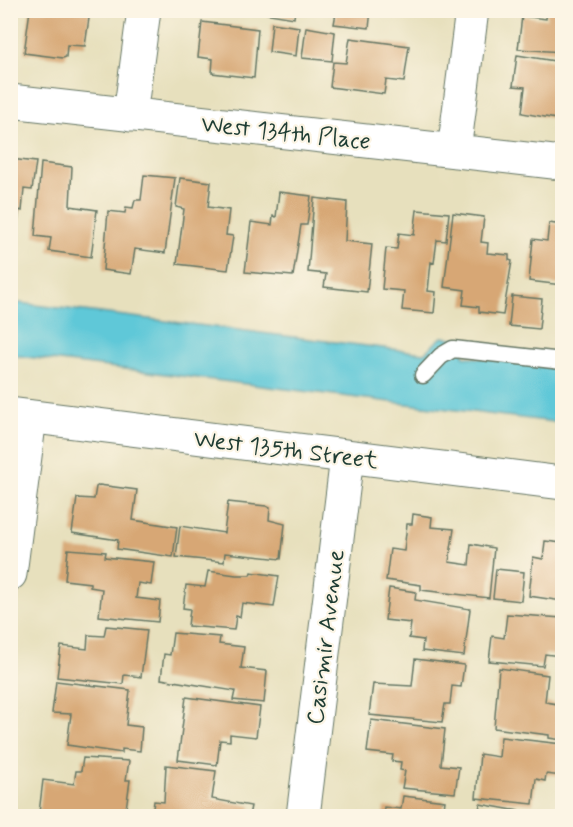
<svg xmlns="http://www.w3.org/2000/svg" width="573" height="827" font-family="Mynerve,sans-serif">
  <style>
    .water { fill: #5ec8d8; stroke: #3e8286; stroke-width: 1.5 }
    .building { fill: #d7a774 }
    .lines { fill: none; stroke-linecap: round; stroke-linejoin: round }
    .service-casing { stroke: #657664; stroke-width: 19 }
    .minor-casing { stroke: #657664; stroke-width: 35 }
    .tertiary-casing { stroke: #657664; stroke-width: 35 }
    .service { stroke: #fff; stroke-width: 16 }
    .minor { stroke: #fff; stroke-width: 33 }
    .tertiary { stroke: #fff; stroke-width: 33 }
    .labels { text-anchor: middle; stroke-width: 4.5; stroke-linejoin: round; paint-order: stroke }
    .street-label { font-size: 24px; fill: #1f3d34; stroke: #fcf5e5 }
  </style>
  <rect width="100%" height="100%" fill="#fcf5e5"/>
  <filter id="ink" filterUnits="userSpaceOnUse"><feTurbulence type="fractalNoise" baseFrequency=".0167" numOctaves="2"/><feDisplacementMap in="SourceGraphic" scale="12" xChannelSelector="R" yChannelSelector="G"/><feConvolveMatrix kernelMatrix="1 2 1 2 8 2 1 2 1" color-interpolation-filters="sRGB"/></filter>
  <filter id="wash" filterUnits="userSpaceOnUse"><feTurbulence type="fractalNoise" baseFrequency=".008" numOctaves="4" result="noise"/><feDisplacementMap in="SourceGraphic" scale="24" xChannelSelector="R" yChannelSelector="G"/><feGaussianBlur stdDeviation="1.35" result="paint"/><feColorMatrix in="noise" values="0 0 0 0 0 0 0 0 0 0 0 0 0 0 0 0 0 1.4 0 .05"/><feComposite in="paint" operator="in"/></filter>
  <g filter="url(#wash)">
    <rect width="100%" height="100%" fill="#e7e0bd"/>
    <path class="water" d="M 11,302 L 424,353 L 442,337 L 466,340 L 464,356 L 562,369 L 562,423 L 11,355 Z"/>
    <g id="blocks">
      <path class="building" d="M 10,10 L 18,10 L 16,23 L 10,22 Z
        M 30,10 L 90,11 L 85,46 L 67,45 L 66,57 L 63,58 L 24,53 Z
        M 246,10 L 295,10 L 294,18 Z
        M 325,10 L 371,10 L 369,28 L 334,24 L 336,13 Z
        M 547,10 L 562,10 L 562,52 L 518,49 L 522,16 L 546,19 Z
        M 202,22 L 258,29 L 254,78 L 212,73 L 213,59 L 198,57 Z
        M 272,23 L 299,27 L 296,56 L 269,52 Z
        M 306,27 L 335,32 L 332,61 L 302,58 Z
        M 350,38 L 409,46 L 404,82 L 386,80 L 384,94 L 330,87 L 333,62 L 346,63 Z
        M 517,55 L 561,62 L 562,79 L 560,78 L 557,97 L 562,98 L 562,120 L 522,113 L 525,87 L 513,86 Z
        M 10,159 L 36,162 L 32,190 L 24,189 L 22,211 L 19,210 L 15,262 L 10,262 Z
        M 41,163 L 72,167 L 70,206 L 97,210 L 91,257 L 49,251 L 51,238 L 35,236 Z
        M 144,175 L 175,178 L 165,253 L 135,249 L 131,274 L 103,270 L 108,211 L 125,213 L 126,207 L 133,208 L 135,200 L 141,200 Z
        M 180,178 L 211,182 L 208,207 L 229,210 L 226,235 L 233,236 L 228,270 L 177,264 L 184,209 L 176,207 Z
        M 279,192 L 311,196 L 307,225 L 301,225 L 293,276 L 245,272 L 251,222 L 272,225 L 273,216 L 276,217 Z
        M 314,198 L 347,202 L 345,241 L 372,244 L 367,292 L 324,287 L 326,274 L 308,272 Z
        M 417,210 L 449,213 L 446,241 L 437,240 L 434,263 L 431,262 L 428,291 L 436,292 L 434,313 L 402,310 L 404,291 L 382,289 L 386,248 L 397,249 L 399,233 L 414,235 Z
        M 453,213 L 484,217 L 481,242 L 488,243 L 487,253 L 509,255 L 509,260 L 512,261 L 503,315 L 479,312 L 479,307 L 463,305 L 465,290 L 444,287 Z
        M 549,223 L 562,225 L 562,285 L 529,281 L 533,239 L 547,241 Z
        M 512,296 L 542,299 L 539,329 L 509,326 Z
        M 99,485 L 137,490 L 133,520 L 177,527 L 173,557 L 117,549 L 118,540 L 72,533 L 77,498 L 94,499 L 96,487 Z
        M 228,502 L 266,506 L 270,508 L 269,520 L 285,524 L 281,559 L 225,553 L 224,562 L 176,557 L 180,526 L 224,533 Z
        M 413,514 L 432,517 L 431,527 L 454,529 L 449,562 L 469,565 L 471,544 L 494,548 L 489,598 L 421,590 L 421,585 L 386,580 L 390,549 L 404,551 L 407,524 L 412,524 Z
        M 545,541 L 562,543 L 562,601 L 529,596 L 533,557 L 543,559 Z
        M 68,549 L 106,552 L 105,557 L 154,562 L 151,585 L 138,583 L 136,598 L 160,601 L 158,622 L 99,616 L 102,589 L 90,587 L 90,583 L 65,580 Z
        M 496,569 L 524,572 L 521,601 L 493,598 Z
        M 208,571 L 236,575 L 250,575 L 251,572 L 279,576 L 274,607 L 242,603 L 240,617 L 236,616 L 234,630 L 188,626 L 190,609 L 183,608 L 186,585 L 205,587 Z
        M 389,588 L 416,592 L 415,600 L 470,609 L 464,656 L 422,651 L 423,640 L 409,638 L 411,623 L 385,620 Z
        M 507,614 L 562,618 L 560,656 L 545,654 L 543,666 L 489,661 L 492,636 L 504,638 Z
        M 106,626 L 147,630 L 141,677 L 124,675 L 123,684 L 57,677 L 61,646 L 87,649 L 88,635 L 104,636 Z
        M 173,633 L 220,637 L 219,644 L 244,647 L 241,668 L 267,671 L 264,703 L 233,700 L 235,691 L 161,679 L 164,654 L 170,655 Z
        M 415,659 L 464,665 L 461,687 L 452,686 L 450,704 L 445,704 L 442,722 L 369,715 L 373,684 L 412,686 Z
        M 499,668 L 548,675 L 545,702 L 557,704 L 557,707 L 562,707 L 562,740 L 549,738 L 549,735 L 494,728 Z
        M 56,681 L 130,690 L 126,725 L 142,727 L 140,751 L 122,749 L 122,753 L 67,745 L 71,714 L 52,713 Z
        M 186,697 L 260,707 L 256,737 L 230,734 L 230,741 L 220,740 L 217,765 L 178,760 Z
        M 371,720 L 445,729 L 441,765 L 459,767 L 455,793 L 402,788 L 405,771 L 400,770 L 401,762 L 392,761 L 393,755 L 367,752 Z
        M 501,737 L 562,744 L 562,776 L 546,774 L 545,781 L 536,779 L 533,804 L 476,798 L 480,754 L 499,757 Z
        M 83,758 L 129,761 L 126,780 L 130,780 L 125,816 L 66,812 L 64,816 L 39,813 L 43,780 L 74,784 L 76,771 L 81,771 Z
        M 166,765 L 216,771 L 212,799 L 251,806 L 249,816 L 152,816 L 154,801 L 164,802 Z
        M 403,796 L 445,801 L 443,816 L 383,816 L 384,807 L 401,809 Z
        M 480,804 L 530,813 L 530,816 L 478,816 Z"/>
    </g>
  </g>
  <g filter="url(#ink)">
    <use href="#blocks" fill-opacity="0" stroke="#657664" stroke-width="1.5"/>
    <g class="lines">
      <g class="service-casing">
        <path id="service" d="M 423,375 L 441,356 L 453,349 L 562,361"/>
      </g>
      <g class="minor-casing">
        <path id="minor" d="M 10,101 L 562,163
          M 130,115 L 144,10
          M 454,151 L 472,10
          M 10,574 L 30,417
          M 303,816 L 347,457"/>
      </g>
      <g class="tertiary-casing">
        <path id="tertiary" d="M 10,414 L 562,483"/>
      </g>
      <use href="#service" class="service"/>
      <use href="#minor" class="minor"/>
      <use href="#tertiary" class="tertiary"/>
    </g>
  </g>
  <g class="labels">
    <g class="street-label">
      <text transform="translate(286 132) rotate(6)" y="8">West 134th Place</text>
      <text transform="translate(286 449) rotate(7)" y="8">West 135th Street</text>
      <text transform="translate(325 637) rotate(-83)" y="8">Casimir Avenue</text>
    </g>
  </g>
  <rect width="573" height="827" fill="none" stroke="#fcf5e5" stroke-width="36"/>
</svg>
